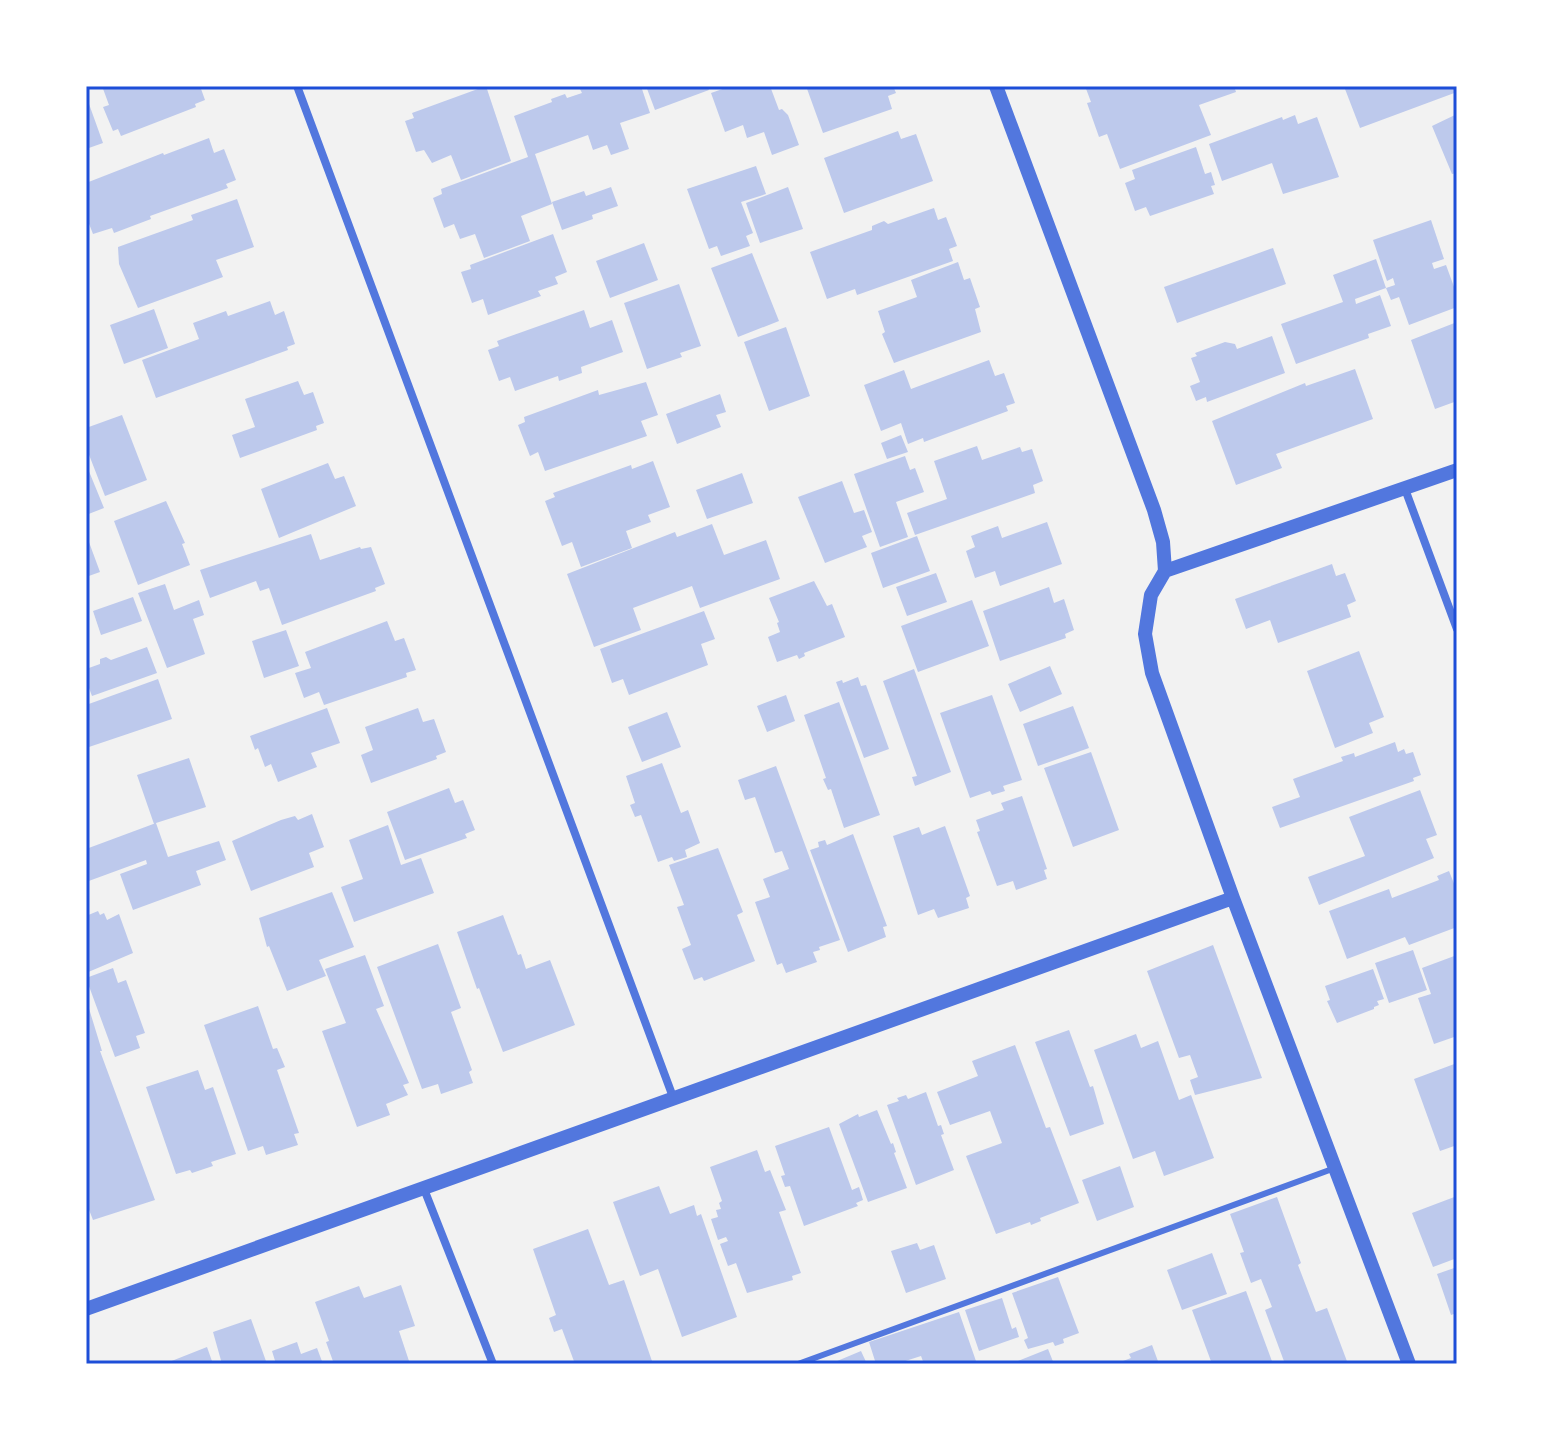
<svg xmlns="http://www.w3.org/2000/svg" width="1543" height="1450" font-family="'Asap Condensed',sans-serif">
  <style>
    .building { fill: #bdc9ec }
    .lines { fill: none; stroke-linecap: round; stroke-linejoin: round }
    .service { stroke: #5277de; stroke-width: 6 }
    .minor { stroke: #5277de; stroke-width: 8 }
    .tertiary { stroke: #5277de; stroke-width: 14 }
    .neatline { fill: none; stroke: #1d4ed8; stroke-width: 3 }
  </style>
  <rect width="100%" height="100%" fill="#f2f2f2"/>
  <path class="building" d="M 102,86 L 200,86 L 205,100 L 195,104 L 196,107 L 121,136 L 118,129 L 113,131 L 103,107 L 109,105 Z
    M 486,86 L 511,161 L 461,180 L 451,155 L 432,163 L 424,150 L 416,152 L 405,121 L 414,118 L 412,113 Z
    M 588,86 L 641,86 L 650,113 L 620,123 L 629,149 L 611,155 L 607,145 L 593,150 L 588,135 L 535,154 L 552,204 L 521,216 L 530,241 L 484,258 L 475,234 L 460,239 L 454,224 L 444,228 L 433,198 L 442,194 L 441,189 L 528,157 L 514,116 L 552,102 L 551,99 L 565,94 L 567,98 L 582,93 L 580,89 Z
    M 646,86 L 707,86 L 709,90 L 655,110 Z
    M 731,86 L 770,86 L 779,110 L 782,109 L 788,115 L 799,145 L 772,155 L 764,132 L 747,138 L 743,125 L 725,132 L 711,93 Z
    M 806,86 L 893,86 L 896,93 L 888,96 L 892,109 L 823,133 Z
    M 1085,86 L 1234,86 L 1236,92 L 1199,105 L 1211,135 L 1120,169 L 1107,134 L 1099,137 L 1087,103 L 1091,102 Z
    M 1353,86 L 1457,86 L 1457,92 L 1360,128 L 1345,89 Z
    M 89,104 L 103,143 L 86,149 L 86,106 Z
    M 1457,114 L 1457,173 L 1452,174 L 1432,126 Z
    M 1295,115 L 1298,124 L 1317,117 L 1339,177 L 1283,194 L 1272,163 L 1222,181 L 1209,144 L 1282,117 L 1283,120 Z
    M 898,131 L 901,139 L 916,134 L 933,181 L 844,213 L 824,158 Z
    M 209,138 L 214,153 L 224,149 L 236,180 L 226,184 L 228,188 L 150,216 L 151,219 L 114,233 L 112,228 L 93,234 L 86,216 L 86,183 L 163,153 L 164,155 Z
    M 1196,147 L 1205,174 L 1211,172 L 1215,185 L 1211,186 L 1214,194 L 1150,216 L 1146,207 L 1135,211 L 1125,183 L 1135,179 L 1132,170 Z
    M 756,166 L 766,194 L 741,202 L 753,233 L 746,236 L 750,246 L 721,256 L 717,246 L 709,249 L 687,189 Z
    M 611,187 L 618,206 L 592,215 L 593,219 L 562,230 L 552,202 L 584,191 L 586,196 Z
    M 788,187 L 803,229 L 760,243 L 746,203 Z
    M 237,199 L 254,247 L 216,260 L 223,277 L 138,308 L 119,264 L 118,247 L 193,220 L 191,215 Z
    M 934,208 L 938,220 L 946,217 L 957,246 L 949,249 L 953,261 L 857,295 L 855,289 L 827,299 L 810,252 L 872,230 L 872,226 L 884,221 L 888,224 Z
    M 1431,220 L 1444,259 L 1432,263 L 1434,269 L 1446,265 L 1457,295 L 1457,307 L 1409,325 L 1399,297 L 1391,300 L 1386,288 L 1395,285 L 1393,278 L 1387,281 L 1373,240 Z
    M 553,234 L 567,272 L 555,277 L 558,284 L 538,291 L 541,296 L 488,315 L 483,299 L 472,303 L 461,272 L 471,269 L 470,265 Z
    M 644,243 L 658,280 L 610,298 L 596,261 Z
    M 1273,248 L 1286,284 L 1177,323 L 1164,287 Z
    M 752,253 L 779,321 L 738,337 L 711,268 Z
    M 1376,259 L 1386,288 L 1355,299 L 1356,304 L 1380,295 L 1391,326 L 1368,334 L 1369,338 L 1296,364 L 1281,324 L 1343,302 L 1333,275 Z
    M 958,262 L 964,280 L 970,278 L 980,307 L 975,309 L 981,332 L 894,363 L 882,334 L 885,332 L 878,311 L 917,297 L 911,280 Z
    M 679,284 L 701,346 L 680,353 L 682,357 L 647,369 L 624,303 Z
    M 270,301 L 275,315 L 284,311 L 295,344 L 287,347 L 288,350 L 156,398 L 142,360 L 199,339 L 193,323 L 226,311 L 228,316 Z
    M 154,309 L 168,348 L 124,364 L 110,325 Z
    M 584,310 L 590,328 L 612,320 L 623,352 L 581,367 L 582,373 L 559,381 L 558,376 L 515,391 L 510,377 L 499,381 L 488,350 L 499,346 L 497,341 Z
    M 1457,322 L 1457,401 L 1435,409 L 1411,340 Z
    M 786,327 L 810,396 L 769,411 L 744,342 Z
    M 1272,336 L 1285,373 L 1207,402 L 1206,397 L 1196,401 L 1190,386 L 1200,382 L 1191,358 L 1197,356 L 1195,353 L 1225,342 L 1235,344 L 1237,349 Z
    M 989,360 L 995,376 L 1004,373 L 1015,403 L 1006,406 L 1008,411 L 924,442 L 923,438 L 908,444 L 901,423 L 881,431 L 864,385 L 904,370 L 911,389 Z
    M 1355,369 L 1373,419 L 1276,454 L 1282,468 L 1236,485 L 1212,421 L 1305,383 L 1306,386 Z
    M 298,381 L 304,395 L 313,392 L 324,423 L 316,426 L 317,430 L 240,458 L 232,435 L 255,427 L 245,399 Z
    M 646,382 L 658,415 L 641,421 L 647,436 L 545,471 L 538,452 L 530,456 L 518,425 L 525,422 L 524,417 L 598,390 L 599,395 Z
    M 720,394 L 726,412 L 716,415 L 721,427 L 677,444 L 666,414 Z
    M 122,415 L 147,480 L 105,496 L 86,447 L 86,428 Z
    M 901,435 L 908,452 L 887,459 L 881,443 Z
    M 977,446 L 982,460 L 1020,447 L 1022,452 L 1032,449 L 1043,481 L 1033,485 L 1035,493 L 915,535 L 907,513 L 947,499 L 934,461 Z
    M 905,456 L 910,470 L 915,468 L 924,492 L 896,502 L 908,537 L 880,547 L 854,474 Z
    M 653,461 L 670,507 L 648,515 L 651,522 L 626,531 L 632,548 L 581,567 L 572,542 L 562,546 L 545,501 L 555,497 L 553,493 L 631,465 L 632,469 Z
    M 328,463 L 335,479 L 344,476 L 356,506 L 279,538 L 261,489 Z
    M 86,464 L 104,508 L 86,515 Z
    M 742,473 L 753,503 L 707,519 L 696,490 Z
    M 842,481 L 854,513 L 864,510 L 872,532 L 862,536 L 867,547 L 825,563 L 798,497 Z
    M 166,501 L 185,543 L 182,544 L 190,565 L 138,585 L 114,521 Z
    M 1047,522 L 1062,564 L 1000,586 L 995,571 L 975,578 L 966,551 L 975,547 L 971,536 L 998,526 L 1002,538 Z
    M 712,524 L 724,555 L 766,540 L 780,579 L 700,608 L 692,586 L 633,608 L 641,630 L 594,647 L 567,574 L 675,532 L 677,537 Z
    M 86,534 L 100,572 L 86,577 Z
    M 311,534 L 320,560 L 360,547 L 361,549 L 371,547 L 385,584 L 375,588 L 376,591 L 282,625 L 269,588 L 260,591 L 256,581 L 210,598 L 200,570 Z
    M 917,536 L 930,571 L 883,588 L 871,553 Z
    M 1332,564 L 1336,576 L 1345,573 L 1356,601 L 1347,605 L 1351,617 L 1278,643 L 1270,620 L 1246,629 L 1235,599 Z
    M 936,573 L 947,602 L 907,616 L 896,587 Z
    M 814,581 L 827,606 L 832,604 L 845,637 L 804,653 L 805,656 L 799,659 L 797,655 L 777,662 L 768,637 L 780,632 L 777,623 L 779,622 L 769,598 Z
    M 165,584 L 174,610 L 199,600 L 204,615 L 193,619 L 205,654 L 167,668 L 138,593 Z
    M 1049,587 L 1054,603 L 1064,599 L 1074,630 L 1065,634 L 1066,638 L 1000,661 L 983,611 Z
    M 133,597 L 142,621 L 101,635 L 93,611 Z
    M 972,600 L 989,646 L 918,672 L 901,626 Z
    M 704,611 L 715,639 L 701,644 L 708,665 L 629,695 L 623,679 L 612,683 L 600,649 Z
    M 387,621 L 395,641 L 404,638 L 416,670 L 406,673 L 407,677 L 324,705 L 319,692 L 304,698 L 295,673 L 311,668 L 305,652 Z
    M 286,630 L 299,666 L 264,678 L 252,641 Z
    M 147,647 L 157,673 L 92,696 L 86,680 L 86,669 L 100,664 L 100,659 L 106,657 L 111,660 Z
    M 1359,651 L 1384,717 L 1369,723 L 1373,733 L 1335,748 L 1307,671 Z
    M 1050,666 L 1062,694 L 1020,712 L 1008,684 Z
    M 914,669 L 951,772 L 915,786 L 912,777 L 917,776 L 883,681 Z
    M 858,677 L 861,686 L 866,685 L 889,749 L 864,758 L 836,682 L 842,680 L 843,683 Z
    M 158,679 L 172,719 L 86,748 L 86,705 Z
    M 786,695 L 795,721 L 767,732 L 757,706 Z
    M 992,695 L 1022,780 L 1003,786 L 1005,791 L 992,795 L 990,791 L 970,798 L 940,713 Z
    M 839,702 L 880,815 L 844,828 L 831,789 L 828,790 L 823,779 L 826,778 L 804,715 Z
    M 1073,706 L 1089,748 L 1038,766 L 1023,724 Z
    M 327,708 L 340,743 L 311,753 L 317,767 L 278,782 L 271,764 L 265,767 L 258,748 L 255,750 L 250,736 Z
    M 418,708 L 423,722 L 434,719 L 446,752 L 436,756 L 437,759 L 371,783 L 361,755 L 373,750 L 365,727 Z
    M 667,712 L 681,747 L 642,762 L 628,727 Z
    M 1395,742 L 1398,752 L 1404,749 L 1406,754 L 1413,752 L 1421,775 L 1413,778 L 1414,781 L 1280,828 L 1272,807 L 1300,797 L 1293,779 L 1343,761 L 1341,757 L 1354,753 L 1355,757 Z
    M 1091,752 L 1119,830 L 1073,847 L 1044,768 Z
    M 189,758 L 206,807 L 156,823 L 168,857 L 219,841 L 226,860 L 196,871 L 201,885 L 133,910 L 120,874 L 147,864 L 146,860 L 86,882 L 86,849 L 156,823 L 154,824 L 137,775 Z
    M 662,763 L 681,813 L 688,810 L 700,843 L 685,850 L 687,857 L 674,861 L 672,857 L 658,862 L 641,815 L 635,817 L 630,805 L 635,803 L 626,776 Z
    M 776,766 L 840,940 L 819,947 L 820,950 L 813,952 L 817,962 L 786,973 L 782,963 L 777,965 L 755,902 L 770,897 L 763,879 L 789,869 L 782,851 L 775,853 L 755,797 L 745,800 L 738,780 Z
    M 449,788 L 455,803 L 463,800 L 475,830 L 465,834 L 467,838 L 405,860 L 387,812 Z
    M 1420,790 L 1437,835 L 1426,839 L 1434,858 L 1319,905 L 1308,877 L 1365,856 L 1349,817 Z
    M 1022,796 L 1047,869 L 1044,870 L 1047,879 L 1016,890 L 1013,881 L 997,886 L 977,832 L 980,831 L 976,820 L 1004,810 L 1001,803 Z
    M 312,814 L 324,847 L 309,853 L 314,867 L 251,891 L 232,841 L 281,820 L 295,816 L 298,820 Z
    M 388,825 L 401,865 L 421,858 L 434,893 L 354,922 L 341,887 L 363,879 L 349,840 Z
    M 945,826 L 970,896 L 966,898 L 969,908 L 938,918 L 934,909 L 918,915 L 893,836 L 919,827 L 922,835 Z
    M 853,834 L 887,926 L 883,927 L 886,937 L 848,952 L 810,850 L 819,847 L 818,842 L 825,840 L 827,845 Z
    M 718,848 L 743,912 L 737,915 L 755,961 L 704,981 L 702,977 L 694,980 L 682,949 L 691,945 L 677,907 L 684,905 L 669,865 Z
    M 1449,871 L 1457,891 L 1457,927 L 1409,945 L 1405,937 L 1347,959 L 1329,911 L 1389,889 L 1392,898 L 1439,880 L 1437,876 Z
    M 332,892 L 354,947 L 319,960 L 326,976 L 287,991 L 269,946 L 267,947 L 259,918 Z
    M 98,911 L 100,915 L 104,913 L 107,920 L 119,914 L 133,953 L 86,973 L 86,916 Z
    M 503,915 L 518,955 L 521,954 L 526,969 L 550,960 L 575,1025 L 503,1052 L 479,988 L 477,989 L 457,932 Z
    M 438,944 L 461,1008 L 451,1012 L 472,1070 L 469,1072 L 473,1083 L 441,1094 L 438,1084 L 422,1089 L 377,967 Z
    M 1213,945 L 1262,1078 L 1195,1095 L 1190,1080 L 1198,1077 L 1190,1055 L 1179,1058 L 1147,971 Z
    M 1413,950 L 1427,990 L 1389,1003 L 1375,963 Z
    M 365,955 L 384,1006 L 376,1009 L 409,1083 L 403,1085 L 408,1095 L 386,1104 L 390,1115 L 357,1127 L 322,1031 L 346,1023 L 325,969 Z
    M 1457,955 L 1457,1036 L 1434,1044 L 1418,998 L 1431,994 L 1422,968 Z
    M 113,968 L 118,983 L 126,980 L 145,1033 L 136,1036 L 140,1048 L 115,1057 L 86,978 Z
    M 1373,969 L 1384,999 L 1377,1001 L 1379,1005 L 1374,1007 L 1374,1009 L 1337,1023 L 1327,1001 L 1330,1000 L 1325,986 Z
    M 87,1002 L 102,1051 L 100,1051 L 155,1200 L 93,1220 L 86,1202 L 86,1176 L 89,1175 L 86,1165 Z
    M 258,1006 L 273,1049 L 277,1048 L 285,1067 L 277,1070 L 299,1133 L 294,1134 L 298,1145 L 266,1155 L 263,1146 L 248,1151 L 204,1025 Z
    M 1069,1030 L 1090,1087 L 1093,1086 L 1104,1124 L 1070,1136 L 1035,1042 Z
    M 1136,1034 L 1141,1048 L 1158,1041 L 1179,1100 L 1191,1095 L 1214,1158 L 1164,1176 L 1155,1151 L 1133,1159 L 1094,1050 Z
    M 1015,1045 L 1046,1128 L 1050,1127 L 1079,1203 L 1040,1218 L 1041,1221 L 1031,1225 L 1030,1222 L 996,1234 L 966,1156 L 1002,1143 L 990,1111 L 950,1125 L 937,1092 L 978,1076 L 972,1061 Z
    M 1457,1063 L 1457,1145 L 1440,1151 L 1414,1079 Z
    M 198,1070 L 205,1090 L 213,1087 L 236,1154 L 211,1162 L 213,1166 L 192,1173 L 190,1170 L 176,1174 L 146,1087 Z
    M 926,1092 L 938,1126 L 941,1125 L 944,1134 L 941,1135 L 954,1170 L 916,1185 L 887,1105 L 899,1101 L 897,1098 L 906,1095 L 908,1099 Z
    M 877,1110 L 891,1144 L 893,1143 L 896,1152 L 894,1153 L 907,1188 L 868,1202 L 839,1124 L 858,1114 L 859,1117 Z
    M 829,1127 L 852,1190 L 859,1187 L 863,1200 L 856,1203 L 858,1206 L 804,1226 L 790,1186 L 785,1187 L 781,1176 L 785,1175 L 775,1146 Z
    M 757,1150 L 765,1172 L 770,1170 L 786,1210 L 779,1212 L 801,1273 L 792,1276 L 793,1280 L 747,1293 L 736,1263 L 728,1266 L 720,1244 L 728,1241 L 726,1237 L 718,1240 L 711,1219 L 718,1217 L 716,1210 L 721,1209 L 719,1203 L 722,1201 L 710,1167 Z
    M 1120,1166 L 1134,1207 L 1097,1221 L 1082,1180 Z
    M 659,1186 L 670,1214 L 694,1205 L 697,1216 L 701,1214 L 737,1317 L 682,1337 L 658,1269 L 640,1276 L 613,1202 Z
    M 1457,1196 L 1457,1258 L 1433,1267 L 1412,1213 Z
    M 1277,1197 L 1301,1263 L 1298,1265 L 1316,1312 L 1327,1308 L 1348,1364 L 1285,1364 L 1265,1310 L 1272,1307 L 1261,1279 L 1251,1283 L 1240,1253 L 1244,1252 L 1230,1214 Z
    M 588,1229 L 609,1285 L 624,1280 L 653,1364 L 575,1364 L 562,1329 L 554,1332 L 549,1318 L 556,1315 L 533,1249 Z
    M 917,1243 L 920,1250 L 934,1245 L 946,1279 L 906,1293 L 891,1251 Z
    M 1212,1253 L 1227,1294 L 1182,1310 L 1167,1270 Z
    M 1457,1267 L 1457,1313 L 1451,1315 L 1437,1274 Z
    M 1058,1277 L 1079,1333 L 1063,1339 L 1064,1343 L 1055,1346 L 1053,1342 L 1028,1349 L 1024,1340 L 1028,1338 L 1012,1293 Z
    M 401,1285 L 415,1326 L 399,1331 L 410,1364 L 334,1364 L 326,1342 L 329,1341 L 315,1302 L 359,1286 L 364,1298 Z
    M 1246,1291 L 1273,1364 L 1212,1364 L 1192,1310 Z
    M 1002,1298 L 1012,1329 L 1016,1327 L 1019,1337 L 979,1351 L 965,1310 Z
    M 959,1312 L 977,1364 L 924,1364 L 921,1356 L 896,1364 L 876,1364 L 869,1342 Z
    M 251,1319 L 267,1364 L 222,1364 L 213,1332 Z
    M 297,1342 L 301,1354 L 317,1348 L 323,1364 L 276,1364 L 272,1351 Z
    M 1152,1345 L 1159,1364 L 1115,1364 L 1131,1358 L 1129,1354 Z
    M 207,1347 L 213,1364 L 164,1364 Z
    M 1048,1349 L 1054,1364 L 1010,1364 Z
    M 861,1351 L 867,1364 L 830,1364 Z"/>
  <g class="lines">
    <path class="service" d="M 798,1364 L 1335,1168"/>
    <path class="minor" d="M 297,86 L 673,1097
      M 1405,489 L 1457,629
      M 424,1189 L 493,1364"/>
    <path class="tertiary" d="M 996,86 L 1154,510 L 1163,542 L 1165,571 L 1151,595 L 1145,634 L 1152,673 L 1233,898 L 1409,1364
      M 1165,571 L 1457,470
      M 86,1309 L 1233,898"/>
  </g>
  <rect width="1543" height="1450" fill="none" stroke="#ffffff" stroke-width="176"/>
  <rect x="88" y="88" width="1367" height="1274" class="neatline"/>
</svg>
